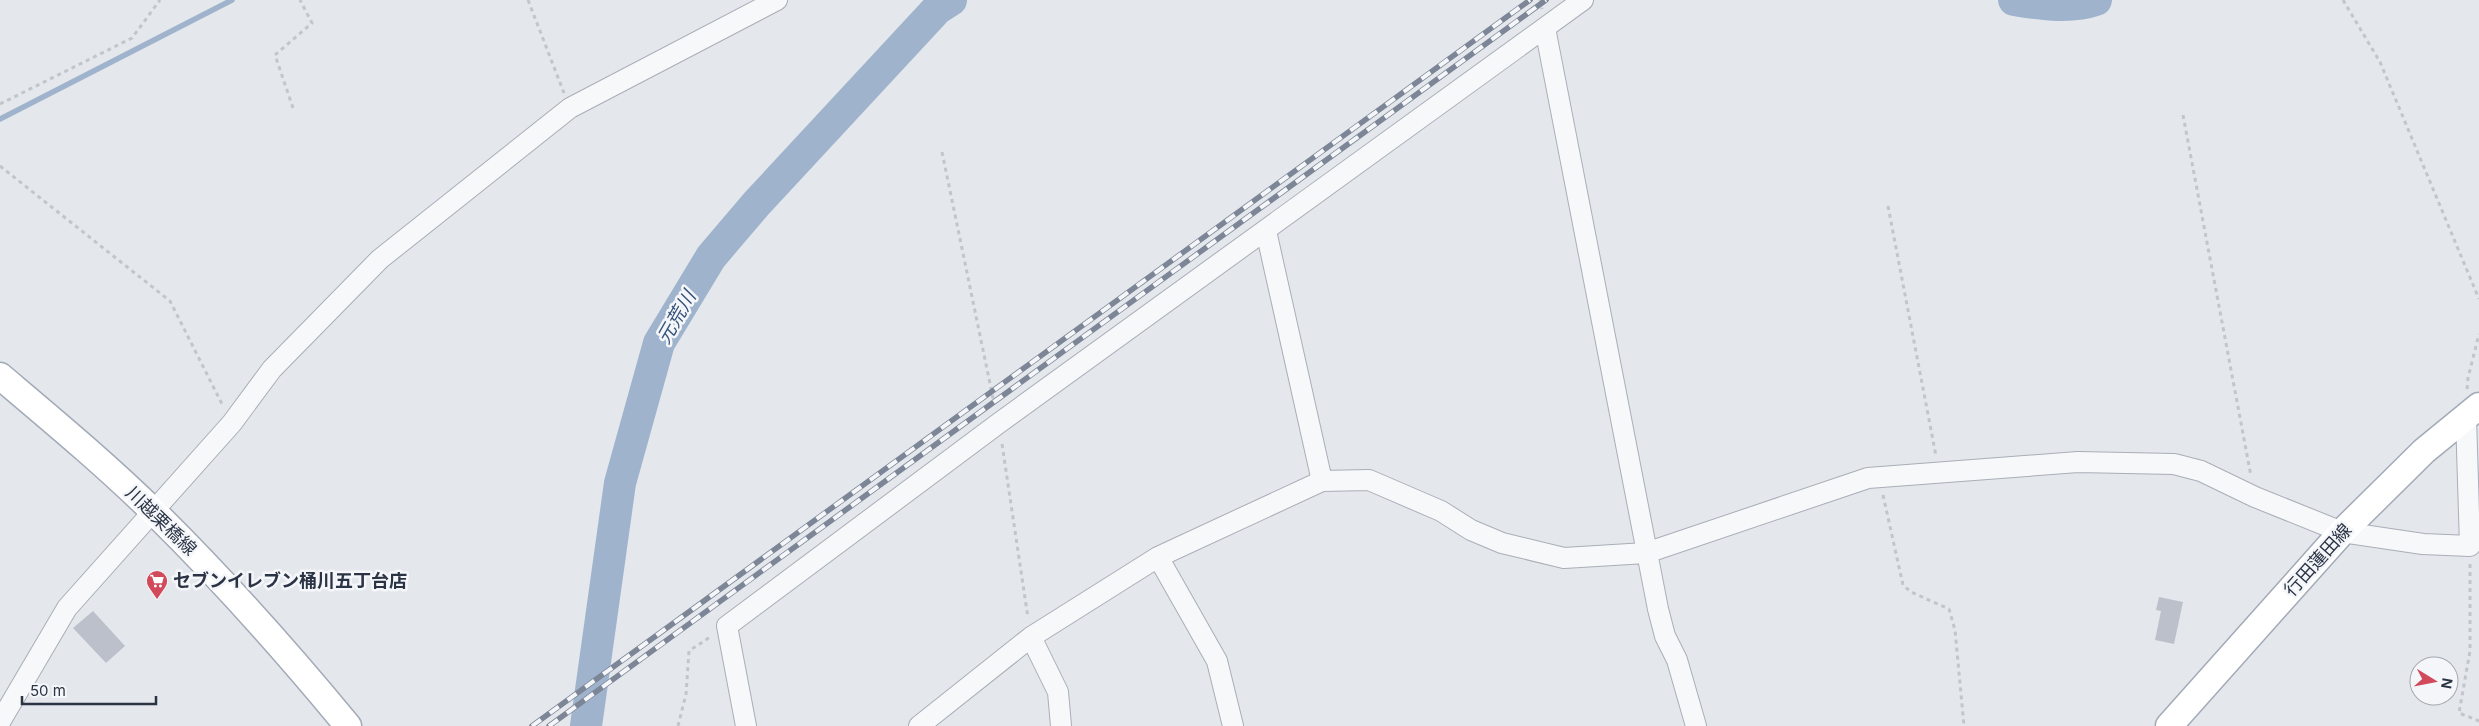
<svg xmlns="http://www.w3.org/2000/svg" width="2479" height="726" font-family="Inter,'Noto Sans JP',sans-serif">
  <style>
    .lines { fill: none; stroke-linecap: round; stroke-linejoin: round }
    .stream { stroke: #9fb4cc; stroke-width: 5.5 }
    .river { stroke: #9fb4cc; stroke-width: 32 }
    .building { fill: #bbc0ca }
    .minor-casing { stroke: #a9aeb7; stroke-width: 22 }
    .major-casing { stroke: #a3abb8; stroke-width: 29 }
    .path { stroke: #c2c5cb; stroke-width: 3; stroke-dasharray: 4 4; stroke-linecap: butt }
    .minor { stroke: #f7f8fa; stroke-width: 20 }
    .major { stroke: #fff; stroke-width: 26 }
    .rail-casing { stroke: #7d8696; stroke-width: 5.5 }
    .rail { stroke: #f4f6f9; stroke-width: 4; stroke-dasharray: 11; stroke-linecap: butt }
    .labels { text-anchor: middle; stroke-width: 5; stroke-linejoin: round; paint-order: stroke }
    .street-label { font-size: 18px; fill: #2b3445; stroke: #f4f6f9 }
    .poi-label { font-size: 18px; font-weight: bold; fill: #2b3445; stroke: #f4f6f9; text-anchor: start }
    .water-label { font-size: 19px; font-style: italic; fill: #34527a; stroke: #f4f6f9 }
  </style>
  <rect width="100%" height="100%" fill="#e4e7ec"/>
  <g class="lines">
    <path class="stream" d="M 0,119 L 232,0"/>
    <path class="river" d="M 2014,0 C 2041,4 2070,9 2096,0
      M 586,726 L 620,483 L 659,343 L 711,257 L 757,203 L 937,9 L 951,0"/>
  </g>
  <path class="building" d="M 2159,597 L 2183,602 L 2174,644 L 2155,640 L 2161,611 L 2156,610 Z
    M 93,611 L 125,646 L 106,663 L 73,628 Z"/>
  <g class="lines">
    <g class="minor-casing">
      <path id="minor" d="M 1545,28 L 1658,609 L 1665,636 L 1677,660 L 1696,726
        M 1266,231 L 1322,481
        M 1158,557 L 1217,661 L 1233,726
        M 1031,637 L 1058,692 L 1061,726
        M 0,722 L 67,608 L 232,423 L 272,369 L 380,259 L 570,108 L 777,0
        M 746,726 L 727,626 L 999,423 L 1583,0
        M 919,726 L 1031,637 L 1158,557 L 1322,481 L 1369,480 L 1441,511 L 1471,530 L 1502,543 L 1564,558 L 1646,553 L 1868,478 L 2078,462 L 2174,464 L 2201,471 L 2255,497 L 2342,532 L 2423,544 L 2470,546 L 2466,417"/>
    </g>
    <g class="major-casing">
      <path id="major" d="M 0,376 C 52,420 105,464 154,512 C 223,580 287,652 348,726
        M 2169,726 L 2342,532 L 2424,451 L 2479,406"/>
    </g>
    <path class="path" d="M 528,0 L 564,93
      M 1540,0 L 1542,9
      M 2343,0 L 2380,62 L 2479,299
      M 0,104 L 132,38 L 160,0
      M 293,108 L 275,55 L 312,23 L 300,0
      M 2183,115 L 2251,476
      M 942,152 L 994,403
      M 0,166 L 170,301 L 223,406
      M 1888,206 L 1936,456
      M 2467,389 L 2468,378 L 2479,334
      M 1002,444 L 1028,618
      M 1883,495 L 1903,585 L 1911,592 L 1949,609 L 1955,630 L 1964,726
      M 2470,564 L 2470,651 L 2459,713 L 2479,721
      M 678,726 L 686,694 L 689,651 L 710,637"/>
    <use href="#minor" class="minor"/>
    <use href="#major" class="major"/>
    <g class="rail-casing">
      <path id="rail" d="M 532,726 L 1530,0
        M 549,726 L 1546,0"/>
    </g>
    <use href="#rail" class="rail"/>
  </g>
  <defs>
    <g id="supermarket-pin" transform="scale(1.125)"><path d="M0 17L-7.5 6A9.5 9.5 0 1 1 7.5 6Z" fill="#d1495b" stroke="#f4f6f9"/><path d="M-6-5.5h2.5l.6 2H6L4.5 2H-2.5L-4.4-4H-6ZM-1.5 3.2a1.3 1.3 0 1 0 .1 0ZM3 3.2a1.3 1.3 0 1 0 .1 0Z" fill="#fff"/></g>
  </defs>
  <g fill-rule="evenodd">
    <use href="#supermarket-pin" x="157" y="581"/>
  </g>
  <g class="labels">
    <g class="street-label">
      <text transform="translate(161 521) rotate(44)" y="6">川越栗橋線</text>
      <text transform="translate(2318 560) rotate(-48)" y="6">行田蓮田線</text>
    </g>
    <g class="poi-label">
      <text x="173" y="587">セブンイレブン桶川五丁台店</text>
    </g>
    <g class="water-label">
      <text transform="translate(676 317) rotate(-60)" y="7">元荒川</text>
    </g>
  </g>
  <g transform="translate(2434 681) rotate(100)"><circle r="24" fill="#f4f6f9" stroke="#a4a8b1"/>
  <path d="M0-4L9 19L0 12L-9 19Z" fill="#d1495b"/>
  <text y="-8" font-size="14" font-weight="bold" text-anchor="middle" fill="#2b3445">N</text>
  </g>
  <path d="M22 696v8h134v-8" fill="none" stroke="#2b3445" stroke-width="2.5"/>
  <text x="30" y="696" font-size="15" fill="#2b3445" stroke="#f4f6f9" stroke-width="4" paint-order="stroke">50 m</text>
</svg>
